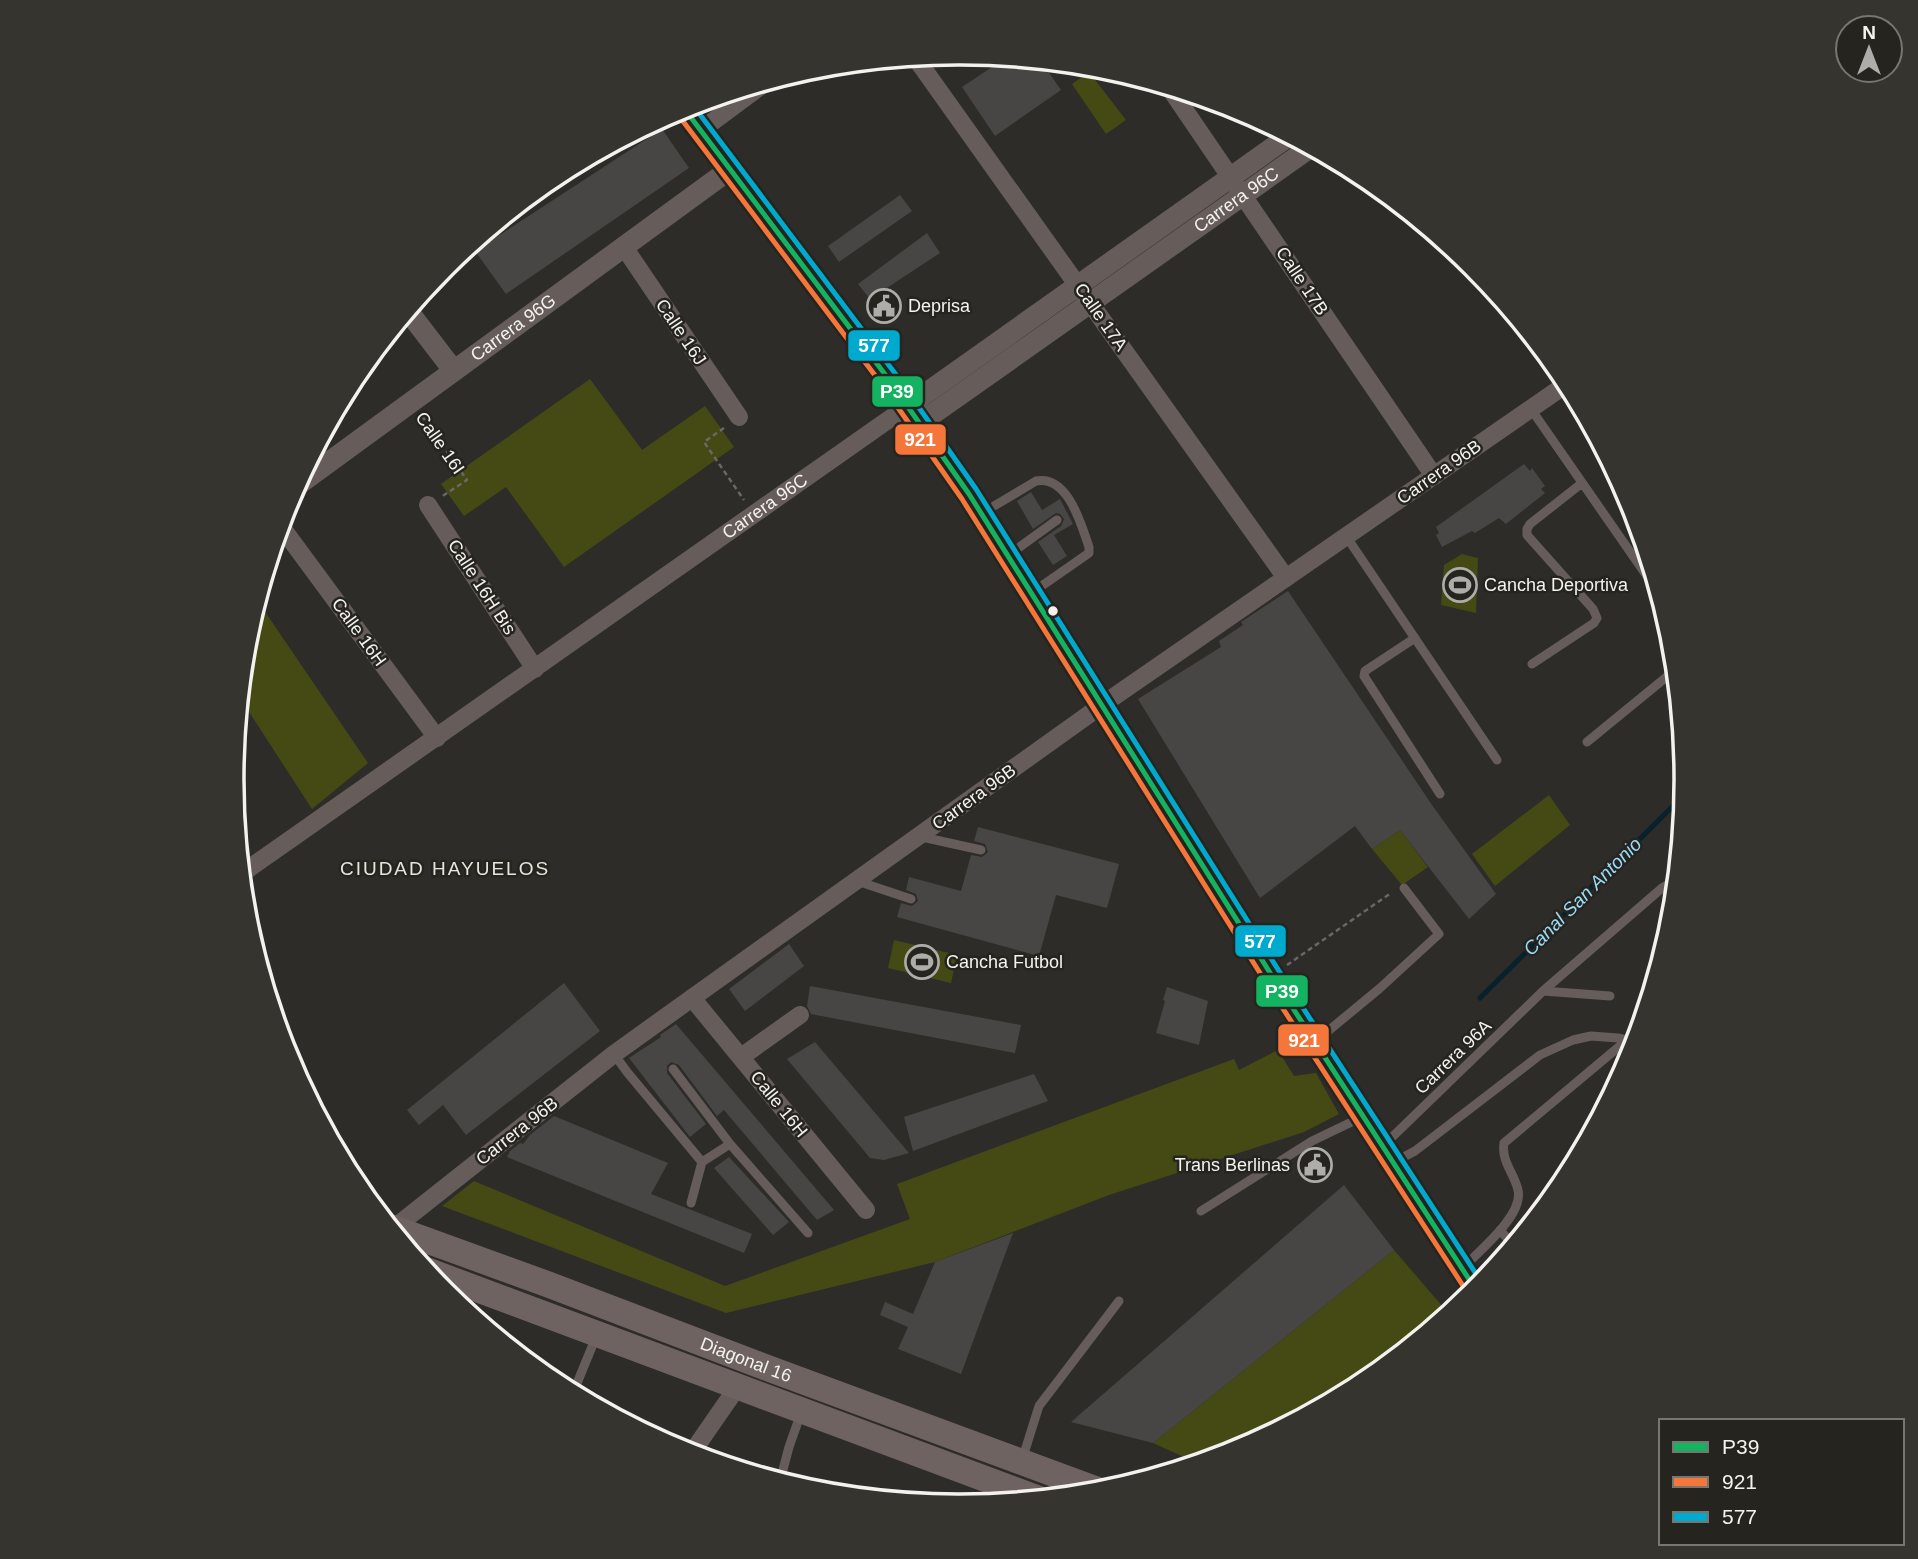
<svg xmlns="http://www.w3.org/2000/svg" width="1918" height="1559" font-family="Helvetica,sans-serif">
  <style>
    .green { fill: #454a14 }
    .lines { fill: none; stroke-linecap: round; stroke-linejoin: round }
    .stream { stroke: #08222c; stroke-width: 5 }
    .building { fill: #484644 }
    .path { stroke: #6c6664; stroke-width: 2.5; stroke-dasharray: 5 3.5; stroke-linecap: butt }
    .service { stroke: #665c59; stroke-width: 9 }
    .minor { stroke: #665c59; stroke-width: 18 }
    .tertiary { stroke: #665c59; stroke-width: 21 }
    .secondary { stroke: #726663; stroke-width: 24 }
    .primary { stroke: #6f6361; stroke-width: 26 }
    .bus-1-casing { stroke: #25241e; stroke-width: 10 }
    .bus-2-casing { stroke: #25241e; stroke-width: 10 }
    .bus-3-casing { stroke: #25241e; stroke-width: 10 }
    .bus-1 { stroke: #13b361; stroke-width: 5 }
    .bus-2 { stroke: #f5763a; stroke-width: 5 }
    .bus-3 { stroke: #00a9ce; stroke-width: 5 }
    .bus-dot { fill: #f3f2ee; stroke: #25241e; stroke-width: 2.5 }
    .labels { text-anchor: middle; stroke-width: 5; stroke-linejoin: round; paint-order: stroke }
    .street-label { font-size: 18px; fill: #f3f2ee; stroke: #25241e }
    .poi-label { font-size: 18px; fill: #f3f2ee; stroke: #25241e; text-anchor: start }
    .neighbourhood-label { font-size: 19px; letter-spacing: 2px; fill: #e6e4dc; stroke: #25241e }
    .water-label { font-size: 19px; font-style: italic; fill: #99dbf8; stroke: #25241e }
    .rim { fill: none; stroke: #f3f2ee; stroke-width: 3.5 }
    .line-badge { stroke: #25241e; stroke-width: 2.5 }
    .badge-label { font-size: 19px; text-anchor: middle; font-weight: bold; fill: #fff }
  </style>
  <rect width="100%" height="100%" fill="#2d2c29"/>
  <path class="green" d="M 1089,72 L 1126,120 L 1106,134 L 1072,84 Z
    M 590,379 L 642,450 L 705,406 L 734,447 L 564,567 L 506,487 L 464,516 L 441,484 Z
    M 1462,554 L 1478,558 L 1476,613 L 1441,605 L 1444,565 Z
    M 257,600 L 368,763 L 312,809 L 240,698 L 246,637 Z
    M 1549,795 L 1570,825 L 1495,886 L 1472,854 Z
    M 1400,830 L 1428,867 L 1402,885 L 1372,849 Z
    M 894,940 L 957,955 L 951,983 L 888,968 Z
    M 1278,1050 L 1294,1076 L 1316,1073 L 1339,1114 L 1304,1132 L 1109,1195 L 935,1262 L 726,1313 L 442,1206 L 474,1181 L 725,1286 L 910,1219 L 897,1184 L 1234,1059 L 1239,1070 Z
    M 1394,1250 L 1449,1314 L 1363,1384 L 1237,1451 L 1197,1463 L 1153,1443 Z"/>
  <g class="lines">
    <path class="stream" d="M 1480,998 L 1685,794"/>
  </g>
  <path class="building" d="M 1007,57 L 1040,60 L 1061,90 L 995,136 L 962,87 Z
    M 662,129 L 689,168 L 506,294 L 475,251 Z
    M 900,195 L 912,211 L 839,262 L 828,246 Z
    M 927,233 L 940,253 L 870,299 L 858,284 Z
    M 1524,464 L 1530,471 L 1532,468 L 1545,486 L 1541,489 L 1545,493 L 1506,524 L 1499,518 L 1475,533 L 1472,531 L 1442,547 L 1436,535 L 1439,533 L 1436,527 Z
    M 1031,492 L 1042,510 L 1060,499 L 1073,524 L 1054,535 L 1067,556 L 1053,565 L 1038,542 L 1061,526 L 1064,519 L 1060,514 L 1056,513 L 1033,529 L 1017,501 Z
    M 1288,591 L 1432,805 L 1496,894 L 1469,919 L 1400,830 L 1372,849 L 1355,826 L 1260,898 L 1138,699 L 1221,647 L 1219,641 L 1243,625 L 1241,622 Z
    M 978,827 L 1119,864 L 1107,908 L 1056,895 L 1039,956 L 897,917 L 901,903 L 912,906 L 918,901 L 916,894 L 906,890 L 909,877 L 961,891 L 971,855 L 982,857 L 988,852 L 985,844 L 974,841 Z
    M 789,944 L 804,966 L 745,1011 L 729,989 Z
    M 564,983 L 600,1031 L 466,1135 L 443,1105 L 419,1125 L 407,1110 Z
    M 810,986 L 1021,1025 L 1015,1053 L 811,1014 L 807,1006 Z
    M 1167,987 L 1208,1001 L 1199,1045 L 1156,1033 L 1165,1001 L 1163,1000 Z
    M 676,1024 L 834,1210 L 817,1220 L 724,1110 L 717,1116 L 679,1065 L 671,1062 L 667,1066 L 667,1073 L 706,1124 L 690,1137 L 629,1058 L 661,1037 L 660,1035 Z
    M 815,1042 L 909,1153 L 884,1160 L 870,1158 L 787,1059 Z
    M 1034,1074 L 1048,1101 L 913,1151 L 904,1117 Z
    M 554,1116 L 668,1163 L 651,1194 L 752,1234 L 744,1253 L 507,1157 L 510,1151 L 520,1143 L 523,1144 L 530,1135 Z
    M 729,1157 L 789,1222 L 773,1235 L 714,1168 Z
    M 1344,1185 L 1394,1250 L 1153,1443 L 1071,1422 Z
    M 1013,1233 L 961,1374 L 898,1349 L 908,1327 L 880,1315 L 885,1302 L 913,1314 L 935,1262 Z"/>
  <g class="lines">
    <path class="path" d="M 422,416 L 467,480 L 441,497
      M 724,428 L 704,442 L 744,500
      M 1287,965 L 1391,893"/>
    <path class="service" d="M 1564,386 L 1584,414
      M 1531,409 L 1658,592
      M 984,512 L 1036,481 C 1068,475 1081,524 1089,547 L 1089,553 L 1033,592
      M 1346,536 L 1497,760
      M 1010,554 L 1057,520
      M 1415,638 L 1365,671 L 1364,676 L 1440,794
      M 1532,664 L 1594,623 L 1597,618 L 1593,609 L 1527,535 L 1527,529 L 1530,524 L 1582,483
      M 1587,742 L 1675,670
      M 922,837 L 981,850
      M 857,881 L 911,899
      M 1543,991 L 1610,996
      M 1316,1041 L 1379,989 L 1439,934 L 1404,888
      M 614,1054 L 627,1072 L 702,1162 L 691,1203
      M 673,1069 L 730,1144 L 808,1233
      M 1385,1144 L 1543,991 L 1662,888 L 1676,880
      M 1396,1161 L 1415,1151 L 1540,1055 L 1573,1040 L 1591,1036 L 1618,1038 L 1635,1042
      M 702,1162 L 730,1144
      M 1201,1211 L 1312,1141 L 1362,1117
      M 1500,1230 L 1513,1245
      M 1463,1268 C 1479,1251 1524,1215 1518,1190 C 1514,1173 1501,1161 1504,1143 L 1627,1040
      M 573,1393 L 596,1337
      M 1022,1460 L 1039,1406 L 1119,1301
      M 780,1481 L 789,1447 L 801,1413"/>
    <g class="minor">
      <path d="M 915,57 L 1286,578"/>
      <path d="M 1169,87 L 1434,476"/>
      <path d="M 700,131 L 766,82"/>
      <path d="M 624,247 L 739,417"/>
      <path d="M 428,505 L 535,669"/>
      <path d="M 280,525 L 437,738"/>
      <path id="s1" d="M 241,874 L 908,406"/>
      <path d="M 692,998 L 866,1210"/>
      <path d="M 741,1057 L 800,1015"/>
      <path d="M 394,1228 L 614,1054 L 692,998 L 1102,705 L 1568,383"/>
      <path d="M 691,1454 L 738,1386"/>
    </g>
    <g class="tertiary">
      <path d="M 408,311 L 454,371"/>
      <path d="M 908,406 L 1289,136"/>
      <path id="s2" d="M 920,423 L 1311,147"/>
      <path id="s3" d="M 295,487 L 729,170"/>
    </g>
    <path class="secondary" d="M 683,107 L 729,170 L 887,377 L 969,494 L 1272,976 L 1476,1290"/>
    <g class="primary">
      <path id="s4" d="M 390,1227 L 547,1284 L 770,1369 L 1103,1492"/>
      <path d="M 426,1270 L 1039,1499"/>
    </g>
    <g class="bus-1-casing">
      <path id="bus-1" d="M 683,107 L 887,377 L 969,494 L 1272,976 L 1476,1290"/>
    </g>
    <g class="bus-2-casing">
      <path id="bus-2" d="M 676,112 L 880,382 L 962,499 L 1265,981 L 1469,1295"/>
    </g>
    <g class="bus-3-casing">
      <path id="bus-3" d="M 692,104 L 894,372 L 976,489 L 1279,971 L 1482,1283"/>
    </g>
    <use href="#bus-1" class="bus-1"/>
    <use href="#bus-2" class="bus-2"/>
    <use href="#bus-3" class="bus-3"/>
  </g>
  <defs>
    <g id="civic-ring" transform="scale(1.75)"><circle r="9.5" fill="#25241e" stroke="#aeada9" stroke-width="1.5"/><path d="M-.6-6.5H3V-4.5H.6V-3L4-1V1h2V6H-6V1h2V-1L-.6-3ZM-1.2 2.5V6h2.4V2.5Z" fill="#aeada9"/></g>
    <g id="stadium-ring" transform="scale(1.75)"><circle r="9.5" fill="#25241e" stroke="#aeada9" stroke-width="1.5"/><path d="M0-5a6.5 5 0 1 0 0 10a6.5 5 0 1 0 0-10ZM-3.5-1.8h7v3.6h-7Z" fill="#aeada9"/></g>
  </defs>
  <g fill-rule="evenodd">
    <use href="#civic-ring" x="884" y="306"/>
    <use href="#stadium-ring" x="1460" y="585"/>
    <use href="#stadium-ring" x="922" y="962"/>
    <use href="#civic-ring" x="1315" y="1165"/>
  </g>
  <circle class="bus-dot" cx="1053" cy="611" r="6"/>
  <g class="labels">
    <g class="street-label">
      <text dy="6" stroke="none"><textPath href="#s2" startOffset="387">Carrera 96C</textPath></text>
      <text transform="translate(1302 281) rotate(56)" y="6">Calle 17B</text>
      <text transform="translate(1101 317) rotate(55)" y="6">Calle 17A</text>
      <text dy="6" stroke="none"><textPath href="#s3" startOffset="270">Carrera 96G</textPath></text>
      <text transform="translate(681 332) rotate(56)" y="6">Calle 16J</text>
      <text transform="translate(440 443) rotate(55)" y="6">Calle 16I</text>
      <text transform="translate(1439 472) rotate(-35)" y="6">Carrera 96B</text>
      <text dy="6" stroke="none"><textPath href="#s1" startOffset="640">Carrera 96C</textPath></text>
      <text transform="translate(482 587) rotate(57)" y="6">Calle 16H Bis</text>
      <text transform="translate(359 632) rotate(54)" y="6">Calle 16H</text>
      <text transform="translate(974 797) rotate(-36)" y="6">Carrera 96B</text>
      <text transform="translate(1453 1057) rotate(-44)" y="6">Carrera 96A</text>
      <text transform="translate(779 1104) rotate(51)" y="6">Calle 16H</text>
      <text transform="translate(517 1131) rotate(-38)" y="6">Carrera 96B</text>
      <text dy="6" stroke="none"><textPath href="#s4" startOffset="380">Diagonal 16</textPath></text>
    </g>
    <g class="poi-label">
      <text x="908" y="312">Deprisa</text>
      <text x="1484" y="591">Cancha Deportiva</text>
      <text x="946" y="968">Cancha Futbol</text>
      <text x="1290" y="1171" text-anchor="end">Trans Berlinas</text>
    </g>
    <g class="neighbourhood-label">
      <text x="445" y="875">CIUDAD HAYUELOS</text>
    </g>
    <g class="water-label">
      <text transform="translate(1582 896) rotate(-45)" y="7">Canal San Antonio</text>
    </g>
  </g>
  <path d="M0 0H1918V1559H0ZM958 65H960A714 714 0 0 1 1674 779V780A714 714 0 0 1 960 1494H958A714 714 0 0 1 244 780V779A714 714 0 0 1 958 65Z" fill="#35342f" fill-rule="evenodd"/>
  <path class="rim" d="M958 65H960A714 714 0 0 1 1674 779V780A714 714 0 0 1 960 1494H958A714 714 0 0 1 244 780V779A714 714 0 0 1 958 65Z"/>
  <g class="line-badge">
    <rect x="847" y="329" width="54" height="33" rx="7" fill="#00a9ce"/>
    <rect x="871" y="375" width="53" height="33" rx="7" fill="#13b361"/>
    <rect x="894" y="423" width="53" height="33" rx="7" fill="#f5763a"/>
    <rect x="1234" y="924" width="53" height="34" rx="7" fill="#00a9ce"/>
    <rect x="1255" y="974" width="54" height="34" rx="7" fill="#13b361"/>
    <rect x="1277" y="1023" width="53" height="34" rx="7" fill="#f5763a"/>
  </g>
  <g class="badge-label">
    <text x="874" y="352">577</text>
    <text x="897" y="398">P39</text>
    <text x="920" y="446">921</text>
    <text x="1260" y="948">577</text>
    <text x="1282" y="998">P39</text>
    <text x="1304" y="1047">921</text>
  </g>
  <rect x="1659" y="1419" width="245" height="126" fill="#25241e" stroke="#777671" stroke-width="2"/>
  <rect x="1673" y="1442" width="35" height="10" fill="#13b361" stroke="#777671" stroke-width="2"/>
  <text x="1722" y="1454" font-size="21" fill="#f3f2ee">P39</text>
  <rect x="1673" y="1477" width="35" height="10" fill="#f5763a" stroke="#777671" stroke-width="2"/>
  <text x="1722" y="1489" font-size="21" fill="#f3f2ee">921</text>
  <rect x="1673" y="1512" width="35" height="10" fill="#00a9ce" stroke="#777671" stroke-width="2"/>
  <text x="1722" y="1524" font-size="21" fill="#f3f2ee">577</text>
  <g transform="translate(1869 49)"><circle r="33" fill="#25241e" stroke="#777671" stroke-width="2"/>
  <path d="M0-5L12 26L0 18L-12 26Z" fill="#aeada9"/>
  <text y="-10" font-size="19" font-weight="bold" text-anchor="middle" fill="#f3f2ee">N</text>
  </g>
</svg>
